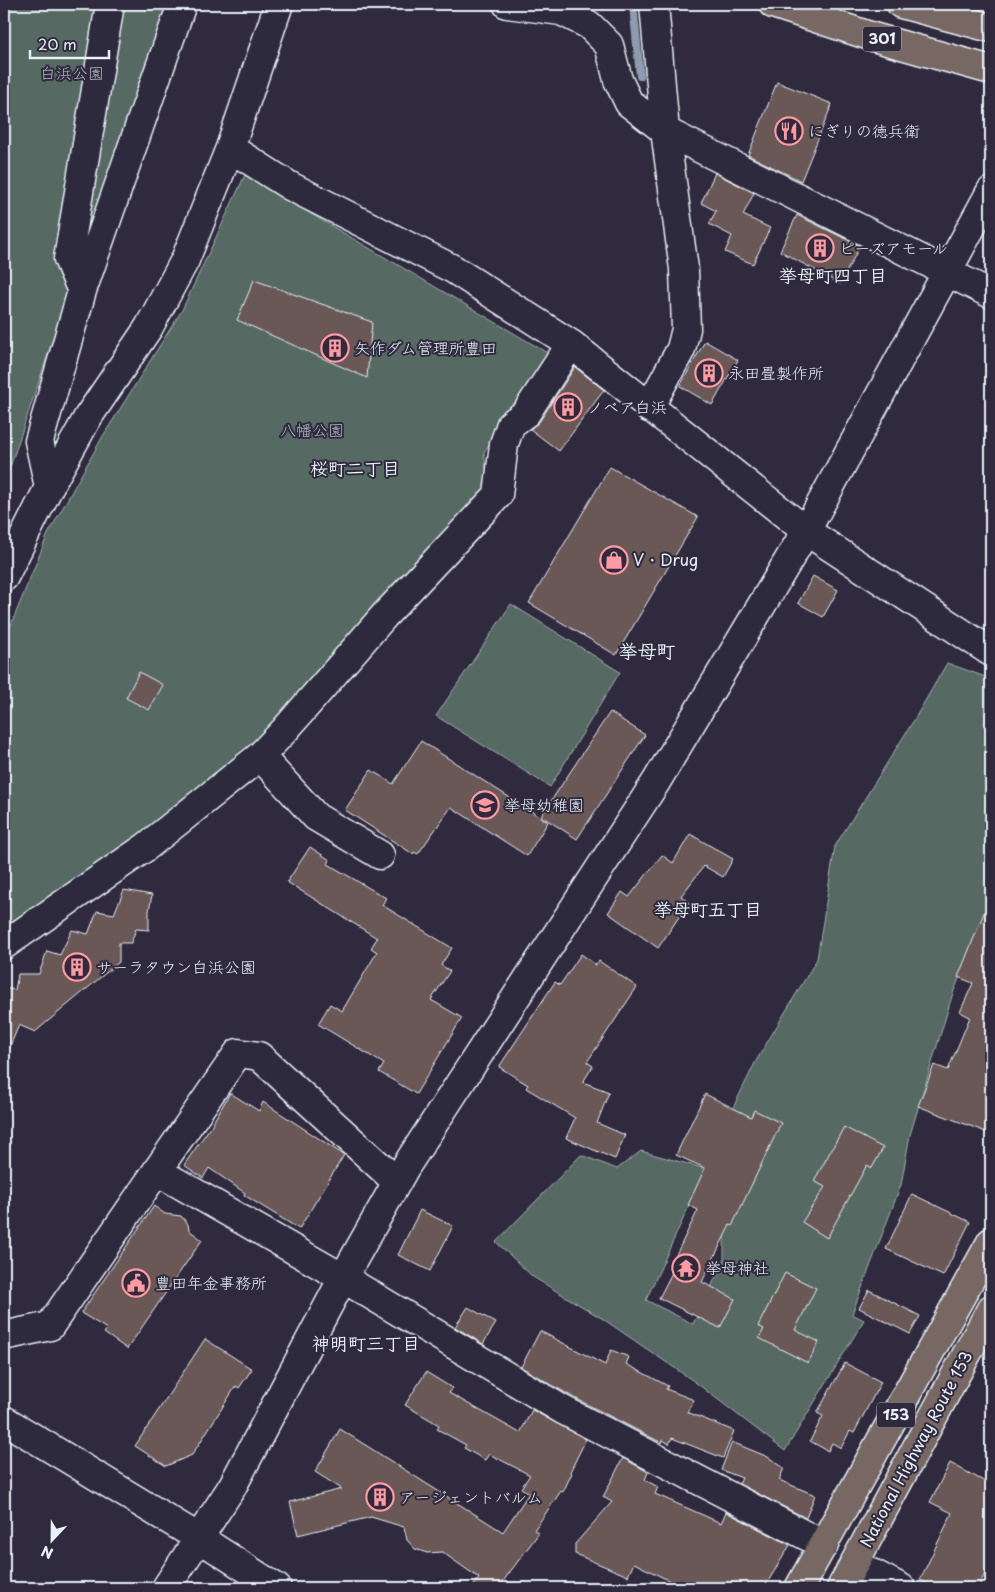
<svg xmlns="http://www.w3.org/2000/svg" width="995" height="1592" font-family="'Playpen Sans','Klee One',sans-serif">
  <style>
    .green { fill: #566a64; stroke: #9faeae }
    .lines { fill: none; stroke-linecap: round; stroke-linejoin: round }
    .stream { stroke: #8e9cae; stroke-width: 8 }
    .building { fill: #6a5857; stroke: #e8f1f8 }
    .minor-casing { stroke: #e8f1f8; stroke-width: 31 }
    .highway-casing { stroke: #e8f1f8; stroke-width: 31 }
    .minor { stroke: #2f2a3d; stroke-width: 28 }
    .highway { stroke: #776864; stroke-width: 28 }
    .labels { text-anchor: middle; stroke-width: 4; stroke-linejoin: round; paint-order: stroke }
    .shield { fill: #2f2a3d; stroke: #b0b5c0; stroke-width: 1 }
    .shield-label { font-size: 15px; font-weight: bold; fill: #e8f1f8 }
    .park-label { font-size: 16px; fill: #aebbbd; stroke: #2f2a3d }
    .poi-label { font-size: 16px; fill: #e8f1f8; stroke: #2f2a3d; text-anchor: start }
    .street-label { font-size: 16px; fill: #e8f1f8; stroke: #2f2a3d }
    .neighbourhood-label { font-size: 18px; font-weight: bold; fill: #e8f1f8; stroke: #2f2a3d }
    .quarter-label { font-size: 19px; font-weight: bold; fill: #e8f1f8; stroke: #2f2a3d }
  </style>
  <rect width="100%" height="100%" fill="#2f2a3d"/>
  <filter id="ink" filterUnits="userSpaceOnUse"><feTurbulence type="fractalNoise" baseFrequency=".02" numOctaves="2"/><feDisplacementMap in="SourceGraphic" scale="10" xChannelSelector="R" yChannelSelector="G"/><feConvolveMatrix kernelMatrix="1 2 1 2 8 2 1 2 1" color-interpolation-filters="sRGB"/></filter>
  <g filter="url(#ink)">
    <path class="green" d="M 4,4 L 166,4 L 4,485 Z
      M 245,175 L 551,355 L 484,452 L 489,490 L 384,616 L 220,777 L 4,937 L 4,642 L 48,534 L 103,436 L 182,310 Z
      M 511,604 L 620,672 L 550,787 L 436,716 Z
      M 947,663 L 991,679 L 991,903 L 953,993 L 910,1135 L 901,1185 L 852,1314 L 864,1320 L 785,1451 L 695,1382 L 603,1319 L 533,1277 L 496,1242 L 581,1155 L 617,1169 L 641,1151 L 706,1169 L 646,1300 L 693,1324 L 724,1260 L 725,1124 L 756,1061 L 817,959 L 835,846 L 914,720 Z"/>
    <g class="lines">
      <path class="stream" d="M 633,4 L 640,76"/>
    </g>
    <path class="building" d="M 777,82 L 832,104 L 801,181 L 748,155 Z
      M 715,173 L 754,193 L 743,215 L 770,228 L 753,264 L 725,252 L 732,236 L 709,224 L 716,211 L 701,203 Z
      M 797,215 L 860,246 L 840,284 L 780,251 Z
      M 254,280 L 372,322 L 367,378 L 237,320 Z
      M 705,341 L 738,360 L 712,405 L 680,386 Z
      M 575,367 L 604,390 L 559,451 L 530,429 L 539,422 Z
      M 610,467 L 698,517 L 616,655 L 529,603 Z
      M 813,576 L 838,590 L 823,617 L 798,603 Z
      M 139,672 L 163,685 L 149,710 L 126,698 Z
      M 610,712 L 645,735 L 577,839 L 541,816 Z
      M 421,741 L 548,822 L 527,856 L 451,807 L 418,854 L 414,852 L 413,854 L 345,810 L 371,770 L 393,784 Z
      M 690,834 L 733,859 L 723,877 L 704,866 L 681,896 L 689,902 L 658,948 L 608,913 L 622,892 L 629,897 L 662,855 L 673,863 Z
      M 310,847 L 330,860 L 328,864 L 386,898 L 382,905 L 452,948 L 441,965 L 450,971 L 431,1000 L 462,1018 L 416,1094 L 379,1072 L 384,1064 L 318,1024 L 330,1004 L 342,1011 L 377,952 L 371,948 L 377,938 L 287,882 Z
      M 124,890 L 152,895 L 149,911 L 149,930 L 136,929 L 131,943 L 119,943 L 119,962 L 35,1032 L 19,1025 L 4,1060 L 4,988 L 15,990 L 18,974 L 39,974 L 47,951 L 60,955 L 72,930 L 88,934 L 97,911 L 114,914 Z
      M 990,898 L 991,899 L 991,1134 L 918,1106 L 934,1065 L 948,1070 L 970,1017 L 960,1012 L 973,983 L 958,977 Z
      M 581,954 L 596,965 L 599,961 L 637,987 L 587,1062 L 593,1066 L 583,1082 L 609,1092 L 597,1123 L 625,1135 L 615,1159 L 566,1138 L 575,1118 L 526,1088 L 528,1085 L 499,1067 L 555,982 L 560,985 Z
      M 230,1093 L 259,1111 L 263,1102 L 344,1155 L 299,1229 L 244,1195 L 245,1193 L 209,1168 L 203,1178 L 184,1165 L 211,1126 Z
      M 705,1094 L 751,1117 L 754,1110 L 781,1123 L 732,1226 L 730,1225 L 702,1282 L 735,1299 L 720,1328 L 659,1298 L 677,1263 L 673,1261 L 698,1210 L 688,1205 L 705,1168 L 676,1155 Z
      M 844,1127 L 883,1148 L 872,1168 L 867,1165 L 827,1238 L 802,1222 L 825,1187 L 814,1181 Z
      M 912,1194 L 970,1222 L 943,1276 L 886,1249 Z
      M 154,1206 L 165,1214 L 181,1216 L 188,1224 L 189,1230 L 202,1240 L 127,1349 L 104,1333 L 107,1329 L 81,1313 Z
      M 420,1210 L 453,1226 L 430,1271 L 398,1255 Z
      M 785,1273 L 816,1288 L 795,1330 L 819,1342 L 808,1363 L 759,1338 L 764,1329 L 758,1326 Z
      M 869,1290 L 920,1316 L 910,1334 L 859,1308 Z
      M 468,1307 L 496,1323 L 483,1344 L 455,1327 Z
      M 540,1331 L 605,1365 L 611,1350 L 629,1357 L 626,1364 L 668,1386 L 666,1389 L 694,1400 L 687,1412 L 734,1431 L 723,1458 L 672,1438 L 669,1444 L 663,1440 L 662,1443 L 571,1396 L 521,1367 Z
      M 205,1339 L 252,1369 L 239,1388 L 236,1386 L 192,1455 L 166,1466 L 135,1446 Z
      M 845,1363 L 881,1382 L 854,1433 L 850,1431 L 841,1448 L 832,1443 L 828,1451 L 810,1441 L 823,1416 L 817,1413 Z
      M 426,1372 L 452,1388 L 449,1393 L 520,1433 L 532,1410 L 586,1439 L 570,1472 L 572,1473 L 563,1492 L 561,1491 L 534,1530 L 539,1533 L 498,1588 L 472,1588 L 479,1578 L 442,1552 L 427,1553 L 415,1549 L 407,1540 L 404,1527 L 371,1517 L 298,1535 L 290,1502 L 342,1489 L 315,1472 L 340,1429 L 503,1532 L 529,1493 L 521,1488 L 530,1475 L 489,1454 L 485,1460 L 464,1448 L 466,1445 L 437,1429 L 439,1425 L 405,1405 Z
      M 732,1442 L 768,1457 L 784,1468 L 779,1480 L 815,1495 L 806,1518 L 739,1484 L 742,1478 L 721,1470 Z
      M 623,1458 L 648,1472 L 645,1480 L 658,1487 L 655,1494 L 721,1523 L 726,1512 L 790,1545 L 764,1588 L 669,1588 L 672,1582 L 634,1563 L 628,1576 L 575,1554 L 575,1544 L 612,1502 L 603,1497 Z
      M 950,1463 L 991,1485 L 991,1561 L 978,1588 L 937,1588 L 920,1580 L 952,1513 L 930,1502 Z"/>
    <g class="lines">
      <g class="minor-casing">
        <path id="minor" d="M 507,4 L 561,11 L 589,25 L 609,45 L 618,80 L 629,103 L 665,131 L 991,294
          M 230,148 L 290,186 L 453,269 L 571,344 L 806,531 L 991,652
          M 82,291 L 68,259 L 110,4
          M 649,408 L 681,349 L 686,329 L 684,269 L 665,131 L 654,4
          M 49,487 L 39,441 L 82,291 L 182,4
          M 4,577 L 49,487 L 88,417 L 149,327 L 185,260 L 230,148 L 279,4
          M 260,756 L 316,817 L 380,855
          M 4,945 L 146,847 L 260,756 L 284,731 L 384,616 L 498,495 L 504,444 L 511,424 L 526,413 L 571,344
          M 157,1171 L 343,1278 L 563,1410 L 824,1545
          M 4,1333 L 8,1335 L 50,1326 L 238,1053 L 259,1056 L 397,1182
          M 4,1420 L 199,1538 L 277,1588
          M 855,1564 L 901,1588
          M 166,1588 L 232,1487 L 343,1278 L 406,1166 L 656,782 L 806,531 L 991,191"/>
      </g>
      <g class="highway-casing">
        <path id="highway" d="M 773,4 L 873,37 L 991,70
          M 901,4 L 991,28
          M 799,1588 L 991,1242
          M 841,1588 L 991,1309"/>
      </g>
      <use href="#minor" class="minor"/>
      <use href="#highway" class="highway"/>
    </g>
  </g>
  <defs>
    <g id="restaurant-ring" transform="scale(1.4375)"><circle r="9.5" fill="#2f2a3d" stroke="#ff9aa2" stroke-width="1.5"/><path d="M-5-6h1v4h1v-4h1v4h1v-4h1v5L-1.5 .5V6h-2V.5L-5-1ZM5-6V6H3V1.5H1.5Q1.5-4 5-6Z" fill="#ff9aa2"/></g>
    <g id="building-ring" transform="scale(1.4375)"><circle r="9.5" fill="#2f2a3d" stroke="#ff9aa2" stroke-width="1.5"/><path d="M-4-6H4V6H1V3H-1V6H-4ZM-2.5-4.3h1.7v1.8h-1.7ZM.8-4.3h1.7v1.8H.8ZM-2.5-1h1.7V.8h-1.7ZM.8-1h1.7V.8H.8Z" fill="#ff9aa2"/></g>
    <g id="shop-ring" transform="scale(1.4375)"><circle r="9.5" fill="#2f2a3d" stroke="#ff9aa2" stroke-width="1.5"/><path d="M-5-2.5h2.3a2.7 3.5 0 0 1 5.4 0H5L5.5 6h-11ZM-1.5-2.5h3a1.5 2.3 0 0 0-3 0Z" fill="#ff9aa2"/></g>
    <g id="school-ring" transform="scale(1.4375)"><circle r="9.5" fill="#2f2a3d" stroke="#ff9aa2" stroke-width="1.5"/><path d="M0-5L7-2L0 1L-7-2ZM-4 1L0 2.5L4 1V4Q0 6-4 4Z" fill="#ff9aa2"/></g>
    <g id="temple-ring" transform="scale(1.4375)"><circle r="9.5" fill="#2f2a3d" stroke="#ff9aa2" stroke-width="1.5"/><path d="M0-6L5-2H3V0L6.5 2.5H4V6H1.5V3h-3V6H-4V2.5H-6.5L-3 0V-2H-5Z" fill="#ff9aa2"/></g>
    <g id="civic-ring" transform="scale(1.4375)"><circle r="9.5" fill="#2f2a3d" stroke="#ff9aa2" stroke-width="1.5"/><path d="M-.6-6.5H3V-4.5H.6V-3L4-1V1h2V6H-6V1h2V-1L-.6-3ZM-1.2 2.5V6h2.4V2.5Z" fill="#ff9aa2"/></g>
  </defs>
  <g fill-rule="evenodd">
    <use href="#restaurant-ring" x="789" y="131"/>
    <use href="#building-ring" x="820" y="248"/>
    <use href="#building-ring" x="335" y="348"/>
    <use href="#building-ring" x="709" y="373"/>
    <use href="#building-ring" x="568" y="407"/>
    <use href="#shop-ring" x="614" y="560"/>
    <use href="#school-ring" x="485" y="805"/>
    <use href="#building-ring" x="77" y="967"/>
    <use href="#temple-ring" x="686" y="1268"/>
    <use href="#civic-ring" x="136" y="1283"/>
    <use href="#building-ring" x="380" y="1497"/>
  </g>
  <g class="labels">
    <g class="shield">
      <rect x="863" y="26.5" width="38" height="25" rx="4"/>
      <rect x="877" y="1402.5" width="38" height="25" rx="4"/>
    </g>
    <g class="shield-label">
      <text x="882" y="44">301</text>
      <text x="896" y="1420">153</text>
    </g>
    <g class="park-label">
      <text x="72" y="79">白浜公園</text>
      <text x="312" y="436">八幡公園</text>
    </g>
    <g class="poi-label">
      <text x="808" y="137">にぎりの徳兵衛</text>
      <text x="839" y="254">ピーズアモール</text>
      <text x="354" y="354">矢作ダム管理所豊田</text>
      <text x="728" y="379">永田畳製作所</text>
      <text x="587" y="413">ノベア白浜</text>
      <text x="633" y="566">V・Drug</text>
      <text x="504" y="811">挙母幼稚園</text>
      <text x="96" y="973">サーラタウン白浜公園</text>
      <text x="705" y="1274">挙母神社</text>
      <text x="155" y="1289">豊田年金事務所</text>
      <text x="399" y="1503">アージェントバルム</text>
    </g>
    <g class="street-label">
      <text transform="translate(916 1449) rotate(-62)" y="6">National Highway Route 153</text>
    </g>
    <g class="neighbourhood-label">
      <text x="833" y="282">挙母町四丁目</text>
      <text x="355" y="475">桜町二丁目</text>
      <text x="708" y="916">挙母町五丁目</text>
      <text x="366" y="1350">神明町三丁目</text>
    </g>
    <g class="quarter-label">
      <text x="647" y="658">挙母町</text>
    </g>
  </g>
  <rect width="995" height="1592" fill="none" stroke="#2f2a3d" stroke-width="20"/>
  <rect x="10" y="10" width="975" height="1572" fill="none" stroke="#e8f1f8" stroke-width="2" filter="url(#ink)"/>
  <g transform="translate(52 1540) rotate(202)" stroke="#2f2a3d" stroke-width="4" paint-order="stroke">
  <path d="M0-4L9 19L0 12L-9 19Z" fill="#e8f1f8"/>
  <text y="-8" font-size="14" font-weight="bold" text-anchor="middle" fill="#e8f1f8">N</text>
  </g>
  <path d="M30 50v8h79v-8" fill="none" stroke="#e8f1f8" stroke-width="2.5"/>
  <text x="38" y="50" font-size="15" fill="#e8f1f8" stroke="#2f2a3d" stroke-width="4" paint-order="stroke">20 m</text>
</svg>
